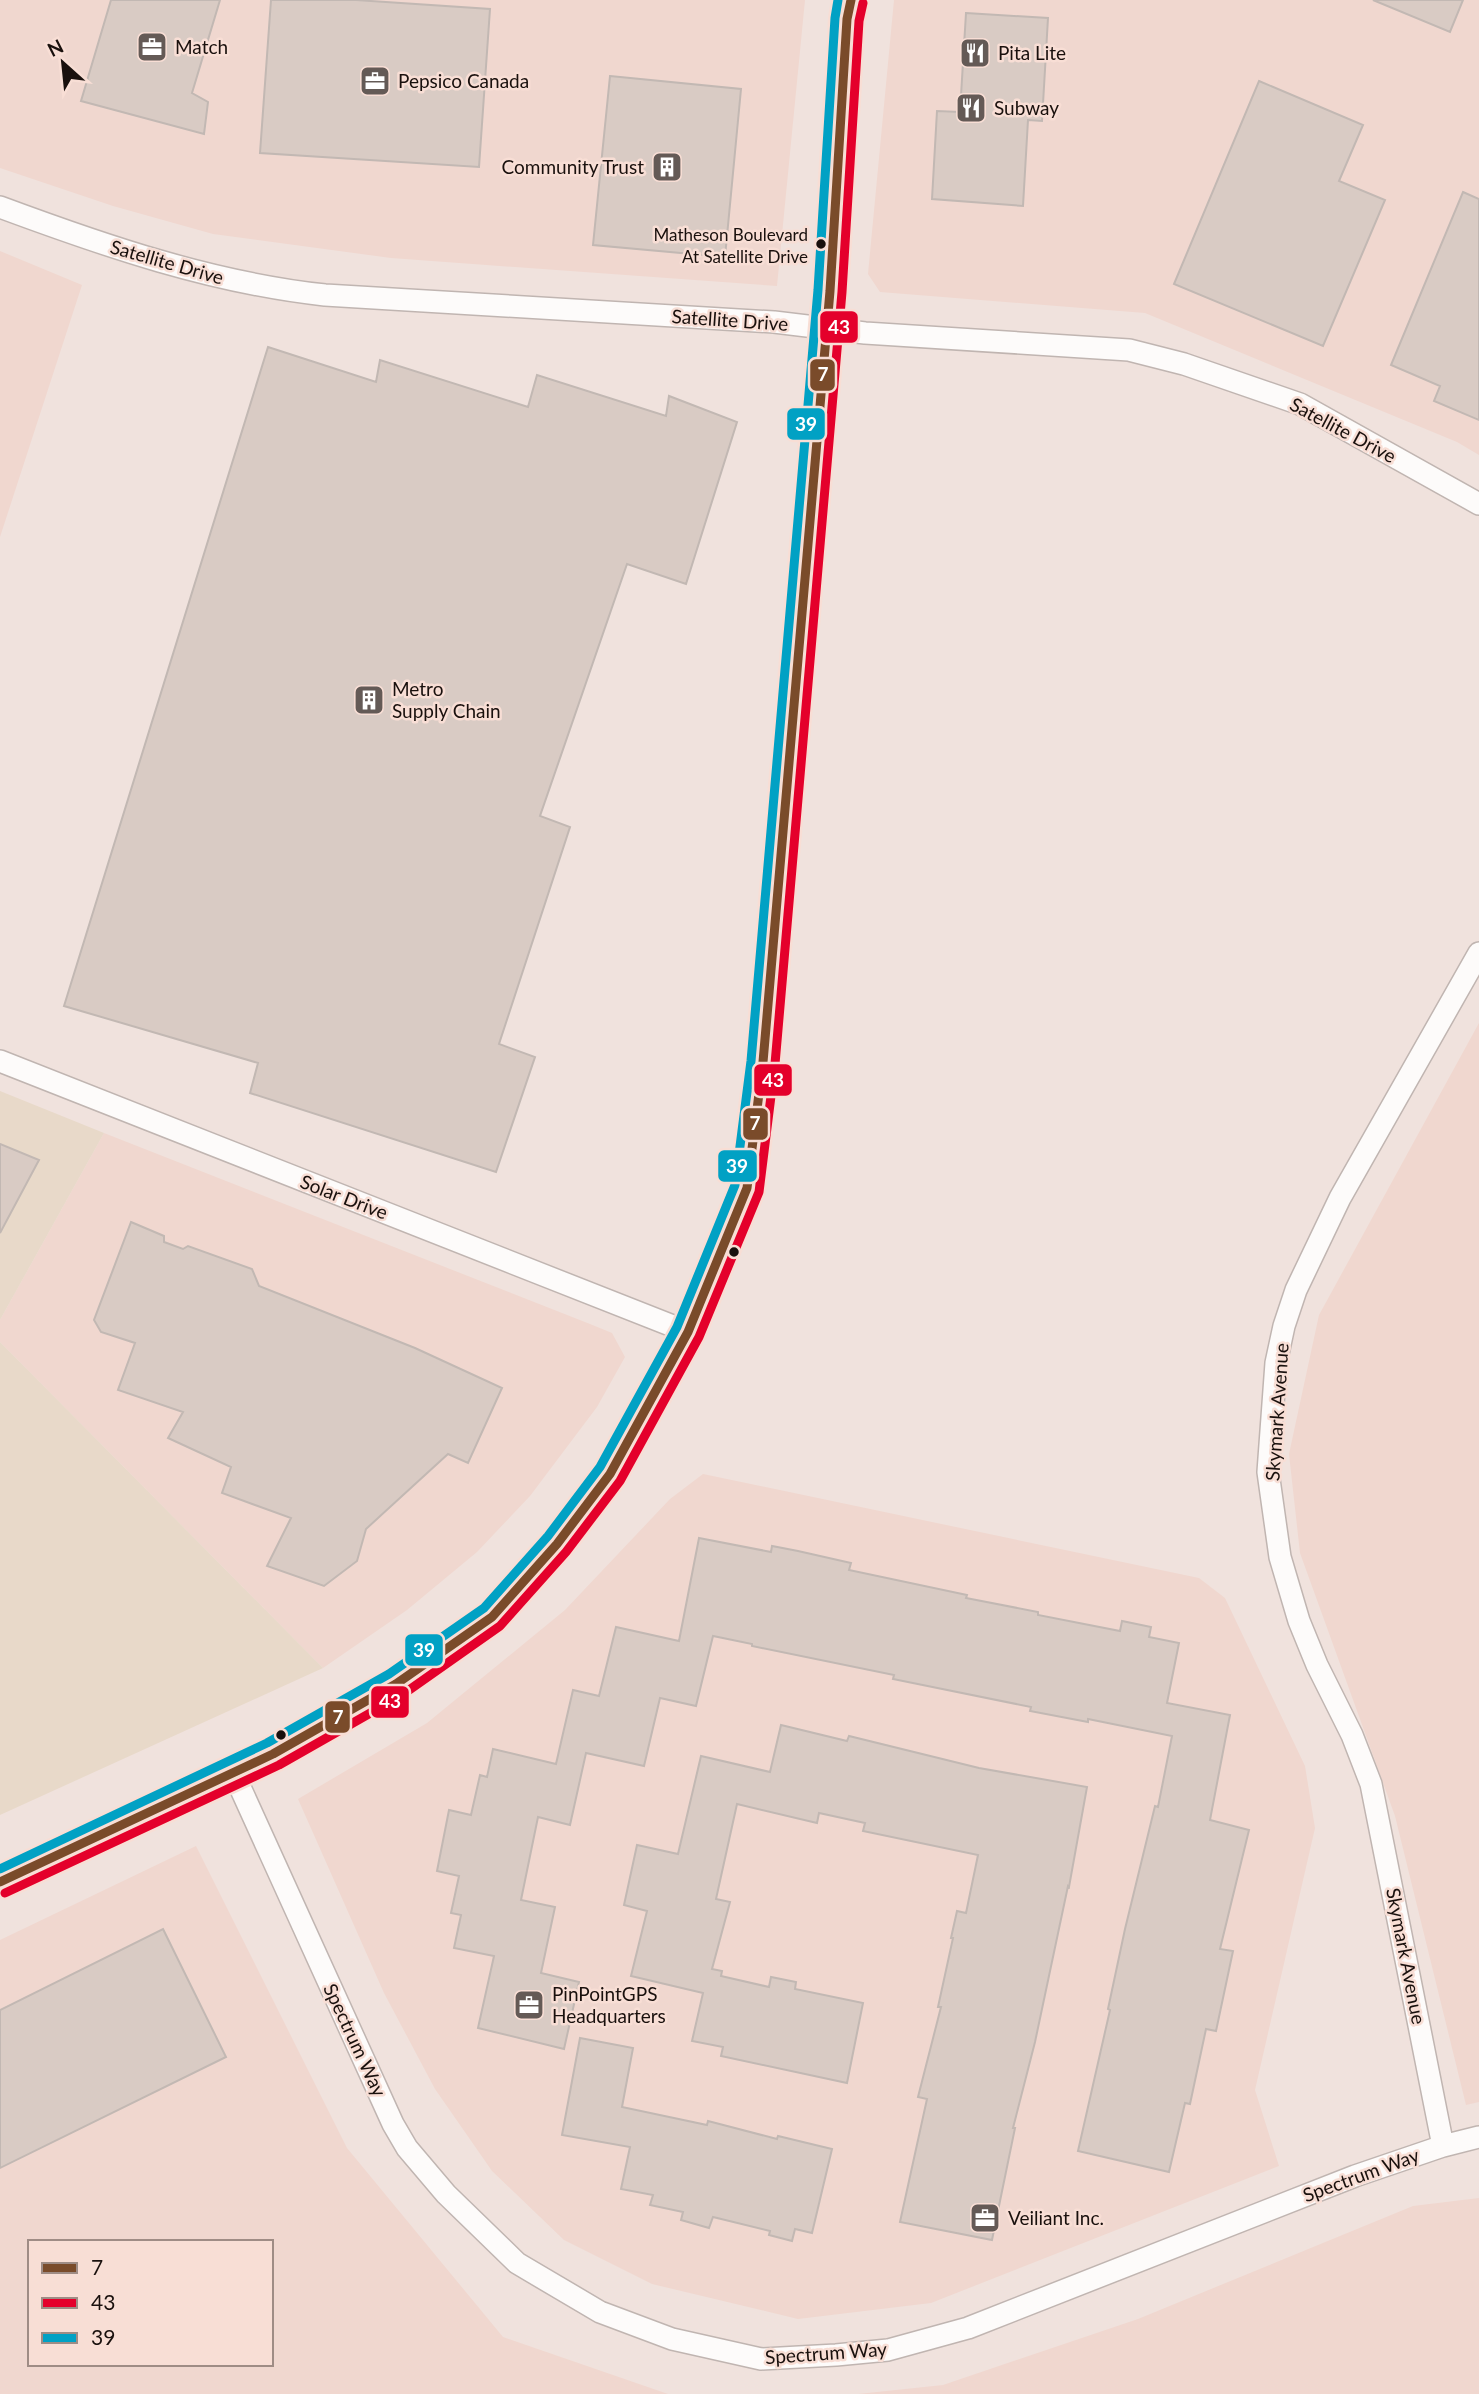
<svg xmlns="http://www.w3.org/2000/svg" width="1479" height="2394" font-family="Lato,sans-serif">
  <style>
    .built { fill: #f0d7cf; fill-rule: evenodd }
    .green { fill: #e8d9c9 }
    .building { fill: #d9cbc4; stroke: #c2b8b3; stroke-width: 2 }
    .lines { fill: none; stroke-linecap: round; stroke-linejoin: round }
    .minor-casing { stroke: #c0b5b1; stroke-width: 24 }
    .tertiary-casing { stroke: #c0b5b1; stroke-width: 30 }
    .minor { stroke: #fdfbfa; stroke-width: 21 }
    .tertiary { stroke: #fdfbfa; stroke-width: 26 }
    .bus-1-casing { stroke: #f8ded5; stroke-width: 14 }
    .bus-2-casing { stroke: #f8ded5; stroke-width: 14 }
    .bus-3-casing { stroke: #f8ded5; stroke-width: 14 }
    .bus-1 { stroke: #7a4b2a; stroke-width: 9 }
    .bus-2 { stroke: #e4002b; stroke-width: 9 }
    .bus-3 { stroke: #01a1c4; stroke-width: 9 }
    .bus-dot { fill: #19100d; stroke: #f8ded5; stroke-width: 2.5 }
    .labels { text-anchor: middle; stroke-width: 5; stroke-linejoin: round; paint-order: stroke }
    .bus-label { font-size: 17px; fill: #19100d; stroke: #f8ded5; text-anchor: end }
    .poi-label { font-size: 19px; fill: #19100d; stroke: #f8ded5; text-anchor: start }
    .street-label { font-size: 19px; fill: #19100d; stroke: #f8ded5 }
    .line-badge { stroke: #f8ded5; stroke-width: 2.5 }
    .badge-label { font-size: 19px; text-anchor: middle; font-weight: bold; fill: #fff }
  </style>
  <rect width="100%" height="100%" fill="#f0e2dd"/>
  <path class="built" d="M 0,0 L 805,0 L 777,286 L 391,258 L 213,234 L 113,206 L 0,168 Z
    M 894,0 L 1479,0 L 1479,455 L 1457,442 L 1145,313 L 880,292 L 868,274 Z
    M 0,251 L 82,285 L 0,537 Z
    M 1479,1023 L 1479,2102 L 1466,2105 L 1395,1816 L 1300,1553 L 1289,1454 L 1319,1315 Z
    M 104,1133 L 590,1324 L 612,1333 L 625,1357 L 597,1407 L 530,1496 L 477,1552 L 407,1610 L 323,1668 L 0,1342 L 0,1320 Z
    M 703,1474 L 1199,1578 L 1225,1598 L 1305,1766 L 1315,1828 L 1255,2090 L 1279,2166 L 931,2303 L 798,2319 L 652,2284 L 564,2240 L 492,2171 L 435,2089 L 384,1993 L 298,1799 L 427,1723 L 565,1610 L 670,1499 Z
    M 196,1846 L 347,2148 L 503,2337 L 668,2394 L 0,2394 L 0,1940 ZM 30,2242 L 271,2242 L 271,2364 L 30,2364 Z
    M 1479,2198 L 1479,2394 L 858,2394 L 943,2385 L 1138,2319 L 1413,2206 Z"/>
  <path class="green" d="M 0,1091 L 104,1133 L 0,1320 Z
    M 0,1342 L 323,1668 L 0,1815 Z"/>
  <path class="building" d="M 111,0 L 220,0 L 192,93 L 208,102 L 204,134 L 81,101 Z
    M 271,0 L 356,0 L 490,9 L 479,167 L 260,153 Z
    M 1373,0 L 1463,0 L 1450,32 Z
    M 966,13 L 1048,18 L 1042,121 L 1028,120 L 1023,206 L 932,199 L 937,111 L 960,112 Z
    M 610,76 L 741,89 L 725,257 L 593,245 Z
    M 1259,81 L 1363,125 L 1339,181 L 1385,200 L 1323,346 L 1174,284 Z
    M 1463,192 L 1479,199 L 1479,420 L 1434,401 L 1440,386 L 1391,365 Z
    M 268,347 L 376,382 L 380,360 L 528,407 L 537,375 L 666,416 L 669,396 L 737,422 L 686,584 L 627,564 L 540,816 L 570,827 L 499,1044 L 535,1057 L 496,1172 L 250,1093 L 258,1063 L 64,1006 Z
    M 0,1144 L 39,1160 L 0,1233 Z
    M 131,1222 L 164,1236 L 164,1242 L 183,1249 L 188,1246 L 252,1269 L 259,1286 L 415,1348 L 502,1388 L 468,1463 L 448,1454 L 366,1529 L 357,1561 L 324,1586 L 267,1566 L 291,1518 L 222,1493 L 231,1467 L 168,1438 L 183,1412 L 118,1390 L 135,1343 L 101,1332 L 94,1320 Z
    M 699,1538 L 771,1552 L 772,1546 L 798,1551 L 851,1563 L 849,1570 L 967,1595 L 966,1598 L 1038,1612 L 1038,1615 L 1120,1631 L 1122,1621 L 1151,1627 L 1149,1637 L 1179,1643 L 1167,1703 L 1230,1715 L 1210,1820 L 1249,1830 L 1220,1949 L 1233,1951 L 1216,2031 L 1206,2029 L 1190,2104 L 1185,2103 L 1169,2172 L 1078,2151 L 1110,2010 L 1108,2009 L 1125,1929 L 1155,1806 L 1158,1807 L 1172,1736 L 1088,1719 L 1088,1722 L 1030,1711 L 1031,1707 L 893,1679 L 894,1675 L 752,1646 L 752,1644 L 713,1636 L 696,1706 L 660,1698 L 644,1766 L 586,1753 L 570,1825 L 538,1817 L 521,1900 L 555,1907 L 541,1973 L 579,1982 L 564,2049 L 478,2028 L 494,1956 L 454,1948 L 461,1915 L 451,1913 L 459,1876 L 437,1871 L 449,1810 L 471,1815 L 480,1775 L 487,1777 L 493,1749 L 556,1764 L 573,1690 L 599,1696 L 616,1627 L 679,1641 Z
    M 781,1725 L 847,1741 L 849,1736 L 979,1768 L 1087,1787 L 1069,1887 L 1068,1886 L 1035,2042 L 1013,2128 L 1015,2128 L 992,2240 L 900,2222 L 927,2099 L 918,2097 L 941,2007 L 938,2007 L 953,1938 L 951,1938 L 957,1911 L 966,1913 L 978,1855 L 863,1831 L 865,1823 L 819,1813 L 817,1823 L 737,1804 L 716,1899 L 730,1902 L 712,1969 L 722,1971 L 721,1976 L 769,1987 L 771,1977 L 796,1982 L 795,1989 L 863,2003 L 847,2083 L 721,2056 L 723,2047 L 692,2041 L 703,1993 L 631,1976 L 647,1911 L 624,1905 L 637,1845 L 678,1854 L 701,1756 L 770,1772 Z
    M 163,1929 L 226,2057 L 0,2168 L 0,2010 Z
    M 580,2038 L 633,2048 L 622,2107 L 707,2125 L 708,2121 L 777,2139 L 778,2136 L 832,2149 L 812,2233 L 795,2229 L 792,2241 L 769,2235 L 770,2231 L 713,2217 L 709,2228 L 681,2220 L 683,2212 L 650,2205 L 653,2195 L 621,2189 L 630,2147 L 562,2135 Z"/>
  <g class="lines">
    <g class="minor-casing">
      <path id="minor" d="M 0,207 C 105,246 213,283 325,295 L 774,322 L 865,333 L 1129,350 L 1184,364 L 1300,404 L 1479,504
        M 0,1061 L 688,1332
        M 234,1774 L 393,2124 L 407,2148 L 446,2194 L 517,2263 L 600,2312 L 672,2339 L 761,2359 L 836,2355 L 888,2350 L 968,2328 L 1355,2176 L 1443,2146 L 1479,2137
        M 1443,2146 L 1371,1784 L 1352,1735 L 1317,1665 L 1299,1621 L 1280,1557 L 1268,1472 L 1276,1363 L 1284,1326 L 1296,1290 L 1340,1198 L 1479,953"/>
    </g>
    <g class="tertiary-casing">
      <path id="tertiary" d="M 0,1882 L 234,1774 L 273,1754 L 396,1684 L 492,1617 L 557,1544 L 610,1474 L 688,1332 L 747,1188 L 763,1062 L 825,329 L 830,291 L 847,19 L 851,0"/>
    </g>
    <use href="#minor" class="minor"/>
    <use href="#tertiary" class="tertiary"/>
    <g class="bus-1-casing">
      <path id="bus-1" d="M 0,1882 L 273,1754 L 396,1684 L 492,1617 L 557,1544 L 610,1474 L 688,1332 L 747,1188 L 763,1062 L 830,291 L 847,19 L 851,0"/>
    </g>
    <g class="bus-2-casing">
      <path id="bus-2" d="M 5,1893 L 279,1765 L 402,1695 L 500,1626 L 566,1552 L 620,1481 L 699,1337 L 759,1192 L 775,1064 L 842,292 L 859,21 L 863,3"/>
    </g>
    <g class="bus-3-casing">
      <path id="bus-3" d="M 0,1869 L 267,1743 L 389,1674 L 484,1608 L 548,1536 L 600,1467 L 677,1327 L 735,1185 L 751,1061 L 818,290 L 835,18 L 838,0"/>
    </g>
    <use href="#bus-1" class="bus-1"/>
    <use href="#bus-2" class="bus-2"/>
    <use href="#bus-3" class="bus-3"/>
  </g>
  <defs>
    <g id="office-square" transform="scale(1.575)"><rect x="-9" y="-9" width="18" height="18" rx="4" fill="#645a56" stroke="#f8ded5"/><path d="M-6-3h4V-5.5h4V-3h4V5H-6ZM-1-4.5V-3h2v-1.5ZM-6 0V1H6V0Z" fill="#fff"/></g>
    <g id="restaurant-square" transform="scale(1.575)"><rect x="-9" y="-9" width="18" height="18" rx="4" fill="#645a56" stroke="#f8ded5"/><path d="M-5-6h1v4h1v-4h1v4h1v-4h1v5L-1.5 .5V6h-2V.5L-5-1ZM5-6V6H3V1.5H1.5Q1.5-4 5-6Z" fill="#fff"/></g>
    <g id="building-square" transform="scale(1.575)"><rect x="-9" y="-9" width="18" height="18" rx="4" fill="#645a56" stroke="#f8ded5"/><path d="M-4-6H4V6H1V3H-1V6H-4ZM-2.5-4.3h1.7v1.8h-1.7ZM.8-4.3h1.7v1.8H.8ZM-2.5-1h1.7V.8h-1.7ZM.8-1h1.7V.8H.8Z" fill="#fff"/></g>
  </defs>
  <g fill-rule="evenodd">
    <use href="#office-square" x="152" y="47"/>
    <use href="#restaurant-square" x="975" y="53"/>
    <use href="#office-square" x="375" y="81"/>
    <use href="#restaurant-square" x="971" y="108"/>
    <use href="#building-square" x="667" y="167"/>
    <use href="#building-square" x="369" y="700"/>
    <use href="#office-square" x="529" y="2005"/>
    <use href="#office-square" x="985" y="2218"/>
  </g>
  <g class="bus-dot">
    <circle cx="821" cy="244" r="6"/>
    <circle cx="734" cy="1252" r="6"/>
    <circle cx="281" cy="1735" r="6"/>
  </g>
  <g class="labels">
    <g class="bus-label">
      <text x="808" y="241">Matheson Boulevard<tspan x="808" dy="22">At Satellite Drive</tspan></text>
    </g>
    <g class="poi-label">
      <text x="175" y="54">Match</text>
      <text x="998" y="60">Pita Lite</text>
      <text x="398" y="88">Pepsico Canada</text>
      <text x="994" y="115">Subway</text>
      <text x="644" y="174" text-anchor="end">Community Trust</text>
      <text x="392" y="696">Metro<tspan x="392" dy="22">Supply Chain</tspan></text>
      <text x="552" y="2001">PinPointGPS<tspan x="552" dy="22">Headquarters</tspan></text>
      <text x="1008" y="2225">Veiliant Inc.</text>
    </g>
    <g class="street-label">
      <text transform="translate(167 262) rotate(16)" y="7">Satellite Drive</text>
      <text transform="translate(730 320) rotate(4)" y="7">Satellite Drive</text>
      <text transform="translate(1343 430) rotate(28)" y="7">Satellite Drive</text>
      <text transform="translate(344 1197) rotate(21)" y="7">Solar Drive</text>
      <text transform="translate(1277 1412) rotate(-86)" y="7">Skymark Avenue</text>
      <text transform="translate(1406 1956) rotate(79)" y="7">Skymark Avenue</text>
      <text transform="translate(355 2040) rotate(65)" y="7">Spectrum Way</text>
      <text transform="translate(1361 2175) rotate(-20)" y="7">Spectrum Way</text>
      <text transform="translate(826 2353) rotate(-4)" y="7">Spectrum Way</text>
    </g>
  </g>
  <g class="line-badge">
    <rect x="819" y="310" width="40" height="34" rx="7" fill="#e4002b"/>
    <rect x="809" y="358" width="27" height="34" rx="7" fill="#7a4b2a"/>
    <rect x="786" y="407" width="40" height="34" rx="7" fill="#01a1c4"/>
    <rect x="753" y="1063" width="40" height="34" rx="7" fill="#e4002b"/>
    <rect x="742" y="1107" width="27" height="34" rx="7" fill="#7a4b2a"/>
    <rect x="717" y="1149" width="41" height="34" rx="7" fill="#01a1c4"/>
    <rect x="404" y="1633" width="40" height="34" rx="7" fill="#01a1c4"/>
    <rect x="370" y="1685" width="40" height="34" rx="7" fill="#e4002b"/>
    <rect x="324" y="1700" width="27" height="34" rx="7" fill="#7a4b2a"/>
  </g>
  <g class="badge-label">
    <text x="839" y="334">43</text>
    <text x="823" y="381">7</text>
    <text x="806" y="431">39</text>
    <text x="773" y="1087">43</text>
    <text x="755" y="1130">7</text>
    <text x="737" y="1173">39</text>
    <text x="424" y="1657">39</text>
    <text x="390" y="1708">43</text>
    <text x="338" y="1724">7</text>
  </g>
  <rect x="28" y="2240" width="245" height="126" fill="#f8ded5" stroke="#9f8c85" stroke-width="2"/>
  <rect x="42" y="2263" width="35" height="10" fill="#7a4b2a" stroke="#9f8c85" stroke-width="2"/>
  <text x="91" y="2275" font-size="21" fill="#19100d">7</text>
  <rect x="42" y="2298" width="35" height="10" fill="#e4002b" stroke="#9f8c85" stroke-width="2"/>
  <text x="91" y="2310" font-size="21" fill="#19100d">43</text>
  <rect x="42" y="2333" width="35" height="10" fill="#01a1c4" stroke="#9f8c85" stroke-width="2"/>
  <text x="91" y="2345" font-size="21" fill="#19100d">39</text>
  <g transform="translate(63 63) rotate(333)" stroke="#f8ded5" stroke-width="5" paint-order="stroke">
  <path d="M0-5L12 26L0 18L-12 26Z" fill="#19100d"/>
  <text y="-10" font-size="19" font-weight="bold" text-anchor="middle" fill="#19100d">N</text>
  </g>
</svg>
